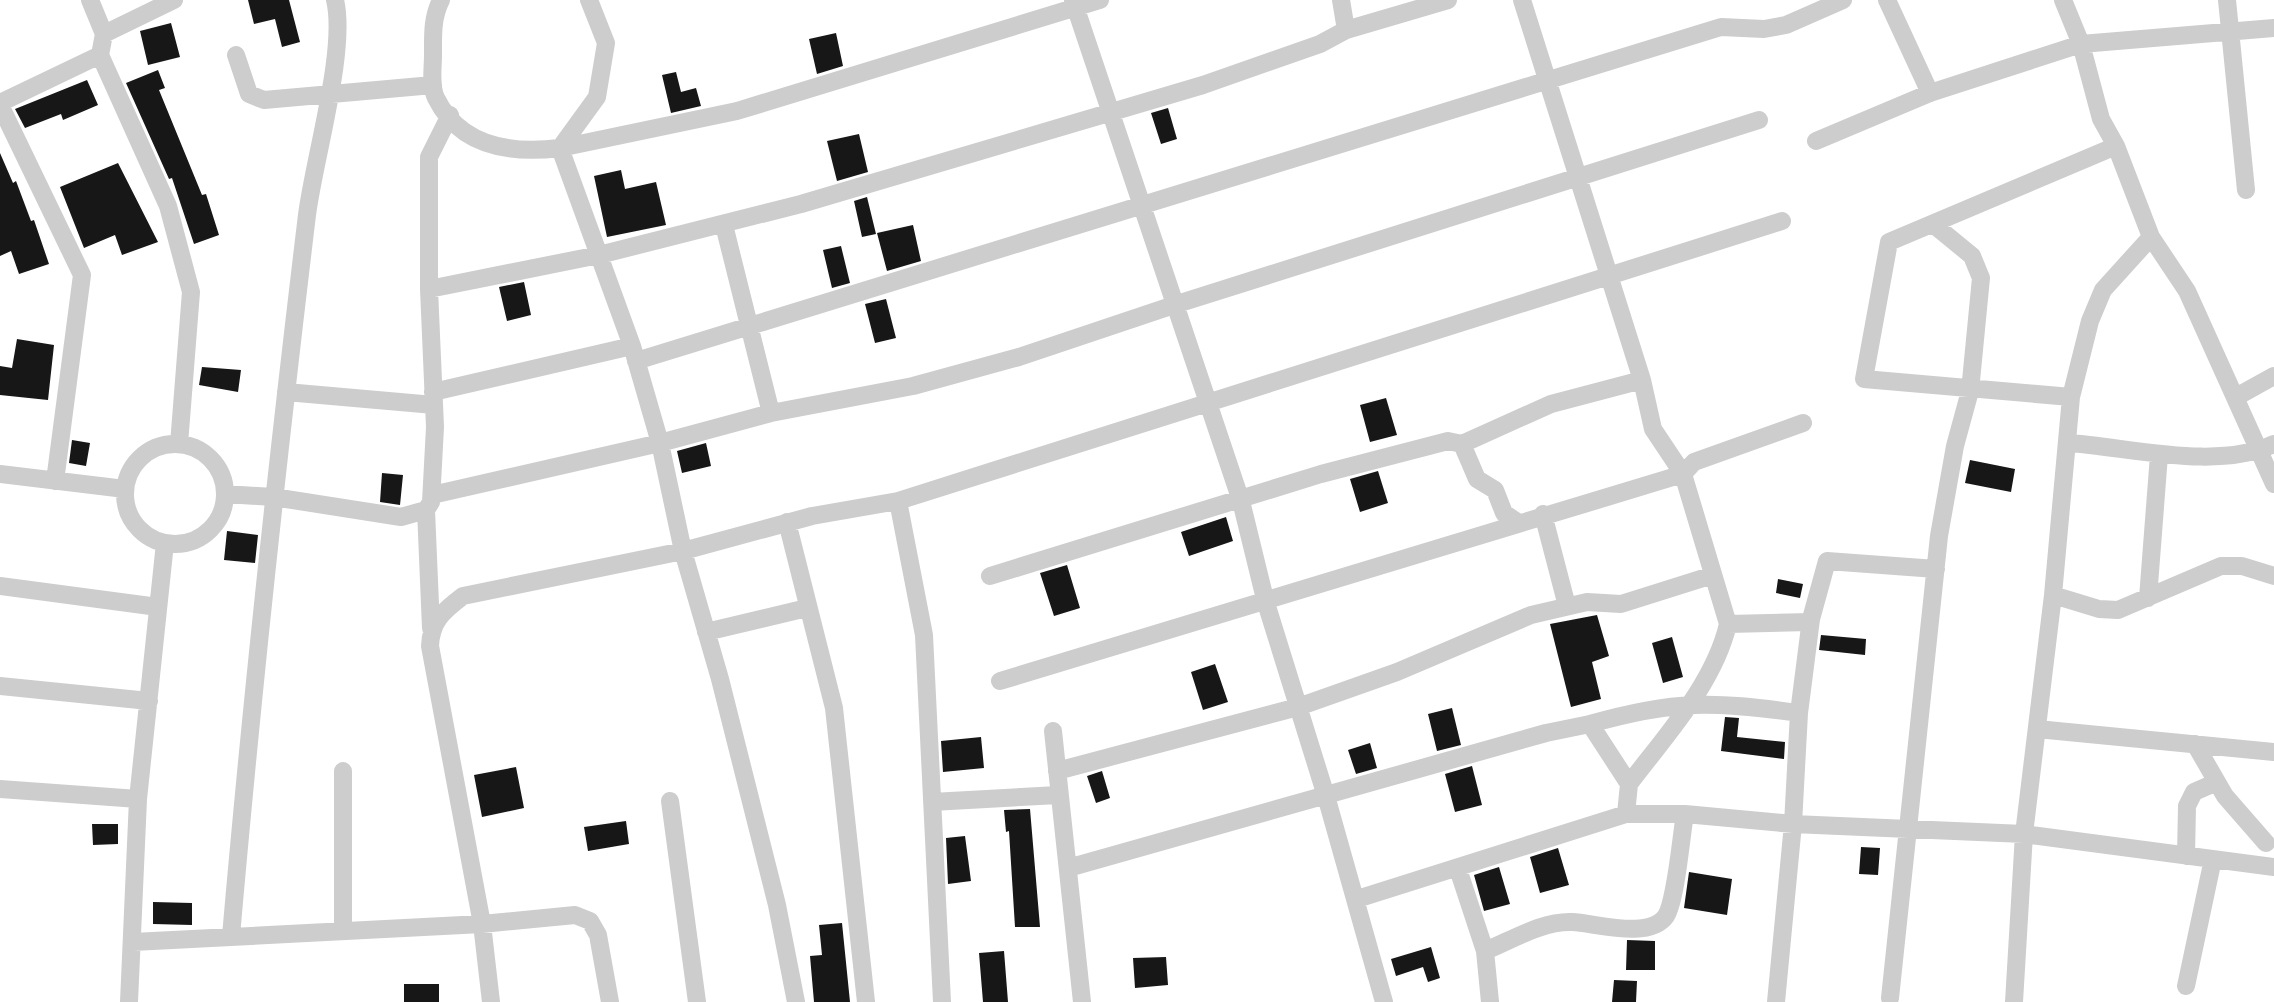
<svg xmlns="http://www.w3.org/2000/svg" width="2274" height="1002" font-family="Ubuntu,sans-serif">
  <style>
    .building { fill: #171717 }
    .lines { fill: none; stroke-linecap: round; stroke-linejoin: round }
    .street { stroke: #cdcdcd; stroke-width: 18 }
  </style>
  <rect width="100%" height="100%" fill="#fff"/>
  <path class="building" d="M 248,0 L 289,0 L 300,42 L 282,47 L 275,19 L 254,24 Z
    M 171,23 L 180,57 L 148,65 L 140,31 Z
    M 836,33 L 843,66 L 817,74 L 809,39 Z
    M 158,70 L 165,88 L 159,90 L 202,195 L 206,194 L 219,235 L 194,244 L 172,178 L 169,179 L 126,83 Z
    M 676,72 L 681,92 L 696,88 L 701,106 L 671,113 L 662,75 Z
    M 87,80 L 98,105 L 63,120 L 61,114 L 25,128 L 15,109 Z
    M 1168,108 L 1177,139 L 1161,144 L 1151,113 Z
    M 859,134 L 868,172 L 837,181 L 827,141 Z
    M 0,153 L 13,183 L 16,181 L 31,221 L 34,220 L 49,264 L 19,274 L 11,251 L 0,256 Z
    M 118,163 L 158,242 L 122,255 L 115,235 L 84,248 L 60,187 Z
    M 621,170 L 625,189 L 656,182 L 666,225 L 607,237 L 594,176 Z
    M 867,197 L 876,234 L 862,237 L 854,201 Z
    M 913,225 L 921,261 L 887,271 L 877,233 Z
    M 841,246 L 850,283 L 832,288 L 823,250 Z
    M 524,282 L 531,315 L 507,321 L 499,287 Z
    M 886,299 L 896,338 L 875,343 L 865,304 Z
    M 17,339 L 54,345 L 48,400 L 0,395 L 0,366 L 12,368 Z
    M 202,367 L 241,370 L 238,392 L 199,385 Z
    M 1386,398 L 1397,435 L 1370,442 L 1360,405 Z
    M 72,440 L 90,443 L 86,466 L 69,463 Z
    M 706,443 L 711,466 L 682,473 L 677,451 Z
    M 1970,460 L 2015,469 L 2011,492 L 1965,483 Z
    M 1378,471 L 1388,503 L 1360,512 L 1350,479 Z
    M 382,473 L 403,475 L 400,505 L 380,502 Z
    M 1226,517 L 1233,541 L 1189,556 L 1181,532 Z
    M 227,531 L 258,535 L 255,563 L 224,560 Z
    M 1067,565 L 1080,608 L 1054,616 L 1040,573 Z
    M 1778,579 L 1803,584 L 1800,598 L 1776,593 Z
    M 1597,615 L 1609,656 L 1592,662 L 1601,699 L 1571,707 L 1550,624 Z
    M 1821,635 L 1866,639 L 1865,655 L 1819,650 Z
    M 1672,637 L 1683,677 L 1663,683 L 1652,643 Z
    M 1215,664 L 1228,702 L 1203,710 L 1191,672 Z
    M 1452,708 L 1461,745 L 1437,751 L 1428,714 Z
    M 1725,717 L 1739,718 L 1737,737 L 1785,742 L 1784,759 L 1721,751 Z
    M 981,737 L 984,768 L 943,772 L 941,741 Z
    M 1370,743 L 1377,768 L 1356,774 L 1348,750 Z
    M 1472,766 L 1482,805 L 1455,812 L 1445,774 Z
    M 516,767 L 524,808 L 482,817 L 474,775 Z
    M 1102,771 L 1110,798 L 1096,803 L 1087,776 Z
    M 1030,809 L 1040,927 L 1015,927 L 1009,831 L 1006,832 L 1004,810 Z
    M 626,821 L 629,844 L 588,851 L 584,827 Z
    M 92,824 L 118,824 L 118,844 L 93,845 Z
    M 965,836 L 971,881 L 948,884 L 946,838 Z
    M 1861,847 L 1880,848 L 1878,875 L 1859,874 Z
    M 1558,848 L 1569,885 L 1540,893 L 1530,857 Z
    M 1499,867 L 1510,904 L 1484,911 L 1474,875 Z
    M 1689,872 L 1732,879 L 1727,915 L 1684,908 Z
    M 153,902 L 192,903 L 192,925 L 153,924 Z
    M 842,923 L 850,1002 L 814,1002 L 810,956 L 822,955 L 819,925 Z
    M 1627,940 L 1655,941 L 1655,970 L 1626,970 Z
    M 1431,947 L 1440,978 L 1428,982 L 1423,967 L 1396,976 L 1391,959 Z
    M 1004,951 L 1008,1002 L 983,1002 L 979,953 Z
    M 1166,957 L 1168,985 L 1135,988 L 1133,958 Z
    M 1614,980 L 1637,981 L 1636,1002 L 1612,1002 Z
    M 404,984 L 439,984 L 439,1002 L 404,1002 Z"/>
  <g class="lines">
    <path class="street" d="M 90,0 L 104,34 L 100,55 L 168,206 L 191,292 L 179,444
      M 441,0 C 432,18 433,35 433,55 C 433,68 430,86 436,98 C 460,147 511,154 560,148 L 632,346 L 660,443 L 683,551 L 720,679 L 777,905 L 796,1002
      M 1073,0 L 1241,501 L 1266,603 L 1326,796 L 1384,1002
      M 1522,0 L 1642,380 L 1653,429 L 1683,474 L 1728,624 C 1714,684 1666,735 1629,784
      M 1887,0 L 1930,93
      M 2227,0 L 2246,190
      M 1346,30 L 1448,0
      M 104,34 L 174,0
      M 236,55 L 249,94 L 264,100 L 433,85
      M 0,103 L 100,55
      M 0,105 L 82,275 L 55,481
      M 1816,141 L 1930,93 L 2081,44 L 2274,28
      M 560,148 L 737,111 L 1100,0
      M 560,148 L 597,97 L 606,43 L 589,0
      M 724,225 L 771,413
      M 2151,237 L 2187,291 L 2274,484
      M 429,289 L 429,157 L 450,115
      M 636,361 L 1721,27 L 1764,29 L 1786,25 L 1843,0
      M 286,392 L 434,405
      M 433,392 L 632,346
      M 2071,397 L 1864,379 L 1889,242 L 2116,146
      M 2236,397 L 2274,376
      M 2069,443 C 2129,447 2217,471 2274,444
      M125 494a50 50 0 1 1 100 0a50 50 0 1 1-100 0Z
      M 1462,444 L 1551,404 L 1642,380
      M 0,474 L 125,489
      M 225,494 L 273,497 L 401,517 L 426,510 L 431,502 L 435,427 L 429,289 L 599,255 L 801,204 L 1203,85 L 1320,44 L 1346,30 L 1341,0
      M 432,495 L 660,443 L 771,413 L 913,386 L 1019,357 L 1177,304 L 1759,120
      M 898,501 L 924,635 L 942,1002
      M 426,510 L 431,628
      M 1543,514 L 1567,606
      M 787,522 L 834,708 L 866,1002
      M 990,576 L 1321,474 L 1448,441 L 1462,444 L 1477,479 L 1495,490 L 1504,513 L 1517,522
      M 0,586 L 158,607
      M 2053,595 L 2099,609 L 2118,610 L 2221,566 L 2242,566 L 2274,576
      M 2148,598 L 2159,455
      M 1728,624 L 1810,622
      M 706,632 L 807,608
      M 1000,681 L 1683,474 L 1694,462 L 1803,423
      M 0,686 L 149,701
      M 2037,729 L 2274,752
      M 1053,731 L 1082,1002
      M 2195,744 L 2225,796 L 2266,843
      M 1057,771 L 1298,707 L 1397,672 L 1531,615 L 1587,602 L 1621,604 L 1713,575
      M 0,789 L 138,799
      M 670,801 L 697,1002
      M 932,802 L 1058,795
      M 1626,814 L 1629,784 L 1590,724 C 1675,700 1712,701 1799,713
      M 2186,856 L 2187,806 L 2194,792 L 2217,782
      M 1068,868 L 1546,733 L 1590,724
      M 1458,869 L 1485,951 L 1490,1002
      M 1357,899 L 1626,814 L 1685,814 L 1793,824 L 2024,834 L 2274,867
      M 343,931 L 343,771
      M 231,936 C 252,695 278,455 307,215 C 314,159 347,50 335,0
      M 133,942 L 482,924 L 575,915 L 590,921 L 598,935 L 610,1002
      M 1485,951 C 1512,940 1542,921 1572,922 C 1596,923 1649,940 1666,916 C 1676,900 1681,837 1685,814
      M 2186,986 L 2213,859
      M 1890,998 L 1939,536 L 1955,446 L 1970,391 L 1981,278 L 1972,256 L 1933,224
      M 129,1002 L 138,799 L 165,543
      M 491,1002 L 482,924 L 430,646 C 431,621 443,611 463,596 L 683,551 L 812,516 L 898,501 L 1782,221
      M 1776,1002 L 1793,824 L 1799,713 L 1811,619 L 1827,561 L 1936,569
      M 2014,1002 L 2024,834 L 2053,595 L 2071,397 L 2090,321 L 2103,290 L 2151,237 L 2116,146 L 2101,119 L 2081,44 L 2063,0"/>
  </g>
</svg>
